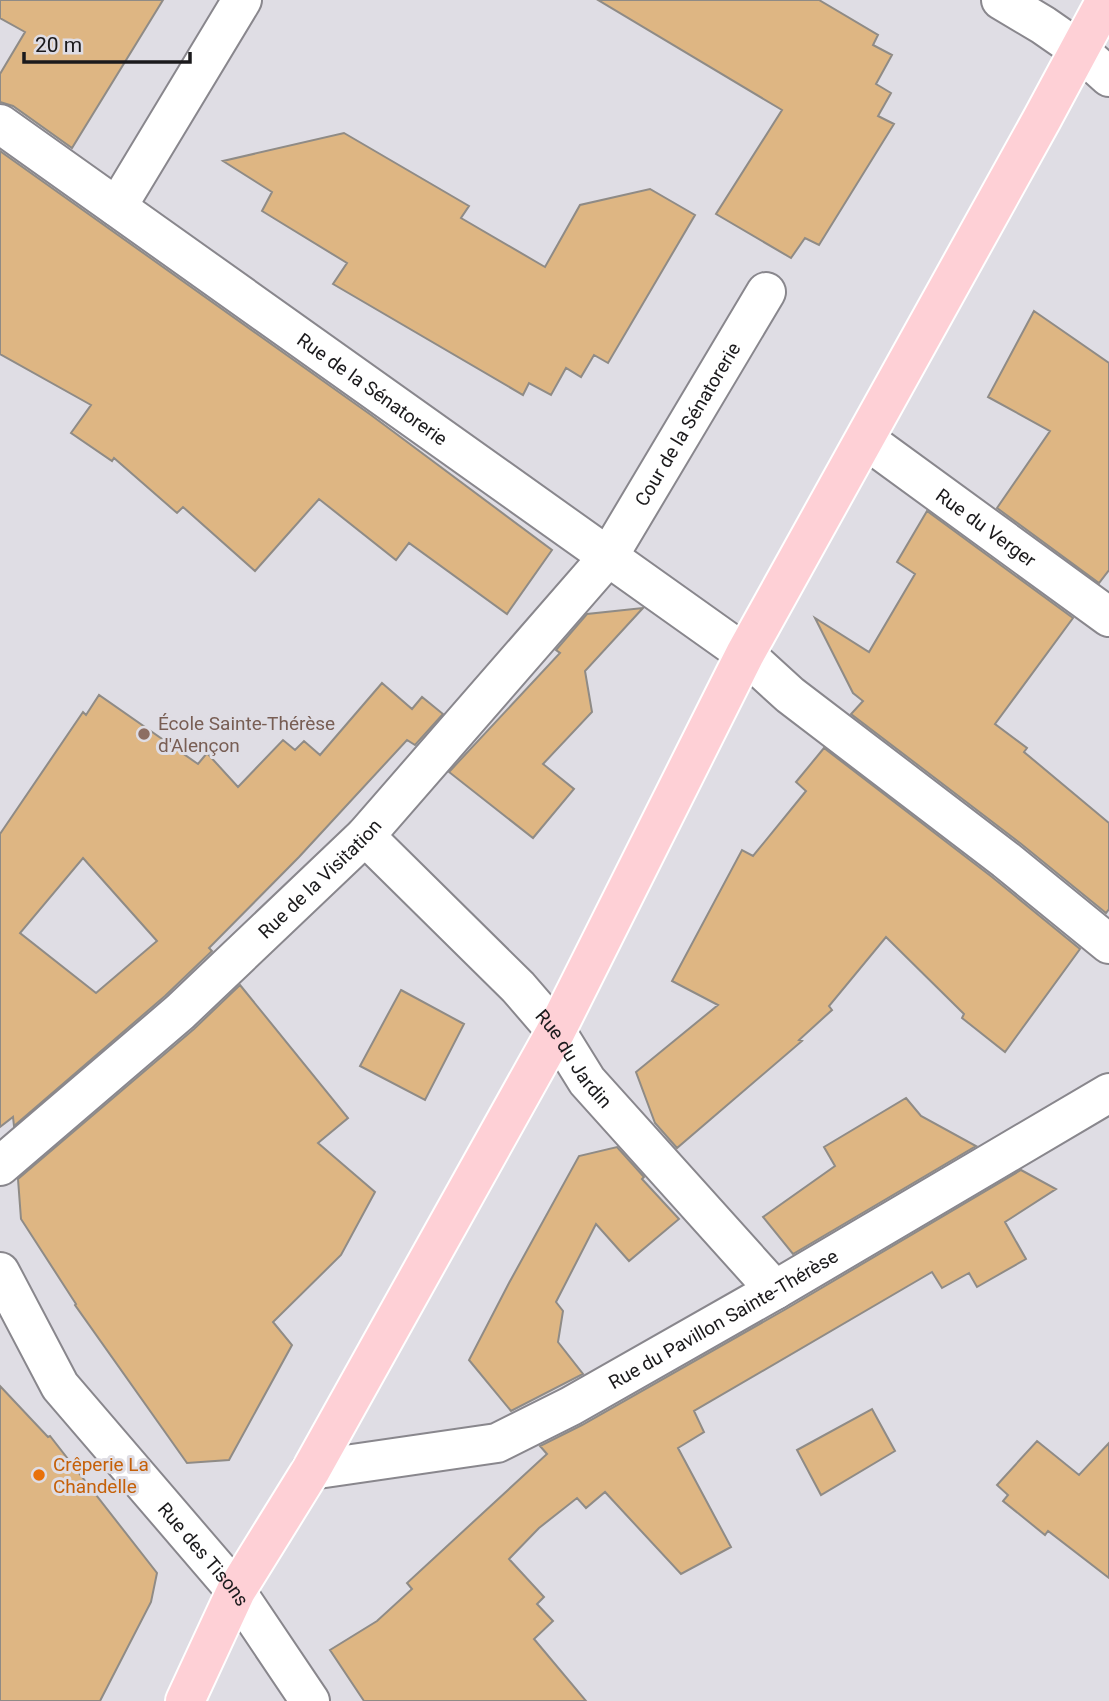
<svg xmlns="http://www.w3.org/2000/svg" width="1109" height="1701" font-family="Roboto,sans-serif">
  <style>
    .building { fill: #deb683; stroke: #8f8b86; stroke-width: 2; fill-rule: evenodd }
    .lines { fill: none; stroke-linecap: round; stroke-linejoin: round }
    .minor-casing { stroke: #89878d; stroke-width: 42 }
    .primary-casing { stroke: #fff; stroke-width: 42 }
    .minor { stroke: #fff; stroke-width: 38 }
    .primary { stroke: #fed0d6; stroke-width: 38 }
    .education-dot { fill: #8d6e63; stroke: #dfdde4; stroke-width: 2.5 }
    .food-dot { fill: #e8710a; stroke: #dfdde4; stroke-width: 2.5 }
    .labels { text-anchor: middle; stroke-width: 6; stroke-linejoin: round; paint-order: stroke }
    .street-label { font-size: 19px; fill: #1b1a1c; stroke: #dfdde4 }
    .education-label { font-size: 19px; fill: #785e54; stroke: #dfdde4; text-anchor: start }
    .food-label { font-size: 19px; fill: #c56008; stroke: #dfdde4; text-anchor: start }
  </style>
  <rect width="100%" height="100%" fill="#dfdde4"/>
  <path class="building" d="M 0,0 L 163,0 L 72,148 L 13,106 L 0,102 L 0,74 L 25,32 L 0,18 Z
    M 598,0 L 819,0 L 878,35 L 873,45 L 892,55 L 876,84 L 891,93 L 878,116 L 894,124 L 819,245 L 805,238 L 791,258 L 716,214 L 782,110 Z
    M 344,133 L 469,206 L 461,218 L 545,267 L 580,205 L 650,189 L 695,215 L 608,363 L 594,355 L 581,377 L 566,368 L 551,395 L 529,383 L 523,395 L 333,284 L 347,263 L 262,211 L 272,192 L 223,161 Z
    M 0,151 L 371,415 L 552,550 L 507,614 L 409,543 L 396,560 L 319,499 L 255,571 L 183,507 L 177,513 L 114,458 L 112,461 L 71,433 L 91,405 L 0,354 Z
    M 1034,311 L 1109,363 L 1109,570 L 1099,583 L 997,508 L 1050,431 L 988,397 Z
    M 927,511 L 1073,618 L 995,724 L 1027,748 L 1024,752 L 1109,823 L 1109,909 L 1106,913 L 1020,843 L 851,714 L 863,701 L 853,693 L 815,618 L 869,652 L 915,574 L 897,562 Z
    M 643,608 L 585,671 L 592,712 L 543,764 L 574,789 L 533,838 L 449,772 L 560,653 L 556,650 L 587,614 Z
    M 382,683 L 412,709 L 422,697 L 443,714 L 415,745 L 407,740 L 299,857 L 209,948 L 212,951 L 165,996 L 14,1126 L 13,1117 L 0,1127 L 0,834 L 83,712 L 86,715 L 99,695 L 198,764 L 207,753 L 238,787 L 283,740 L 295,750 L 304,741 L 320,755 ZM 83,858 L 157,941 L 96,993 L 20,933 Z
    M 824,748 L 992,877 L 1080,949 L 1005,1052 L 962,1018 L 964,1014 L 886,937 L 829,1006 L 832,1010 L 799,1040 L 802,1041 L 677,1148 L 655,1123 L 636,1072 L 718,1005 L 672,981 L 742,850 L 753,856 L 806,791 L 796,782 Z
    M 240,985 L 348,1118 L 318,1143 L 375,1192 L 341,1255 L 273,1322 L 292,1345 L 229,1460 L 187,1463 L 75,1305 L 76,1304 L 21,1219 L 18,1179 L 194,1029 Z
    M 401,990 L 464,1024 L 425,1100 L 360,1066 Z
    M 906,1098 L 921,1116 L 976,1146 L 793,1254 L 763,1217 L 835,1166 L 824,1147 Z
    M 617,1147 L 644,1177 L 642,1179 L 679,1219 L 629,1261 L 596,1224 L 556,1302 L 563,1311 L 558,1342 L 583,1374 L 511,1411 L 469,1360 L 509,1283 L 579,1156 Z
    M 1021,1170 L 1056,1189 L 1005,1222 L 1026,1259 L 977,1287 L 969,1273 L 942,1288 L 932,1272 L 694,1411 L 704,1432 L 678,1448 L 731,1547 L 681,1574 L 605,1492 L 586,1508 L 577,1498 L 539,1528 L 509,1559 L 544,1597 L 537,1604 L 553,1621 L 534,1639 L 586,1701 L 364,1701 L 330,1650 L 377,1621 L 412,1589 L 407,1583 L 547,1454 L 540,1446 L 582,1425 L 786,1309 Z
    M 0,1386 L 48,1437 L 50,1436 L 157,1573 L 151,1602 L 100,1701 L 0,1701 Z
    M 872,1409 L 895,1451 L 821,1495 L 797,1450 Z
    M 1037,1441 L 1079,1475 L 1109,1443 L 1109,1578 L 1048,1531 L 1045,1535 L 1003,1501 L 1008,1495 L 997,1485 Z"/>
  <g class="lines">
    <g class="minor-casing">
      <g id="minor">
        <path d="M 1001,0 L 1043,25 L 1079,50 L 1109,77"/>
        <path id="s1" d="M 0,124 L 745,654 L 790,695 L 1006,860 L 1109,944"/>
        <path d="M 117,207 L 242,0"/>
        <path id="s2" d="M 865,439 L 1109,617"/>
        <path id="s3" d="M 365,836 L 518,987 L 556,1031 L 587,1081 L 775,1290"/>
        <path id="s4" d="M 0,1166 L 180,1012 L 365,836 L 608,557 L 766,292"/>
        <path id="s5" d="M 0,1272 L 60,1386 L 236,1591 L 310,1701"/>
        <path id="s6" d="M 311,1470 L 497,1443 L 571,1406 L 775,1290 L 1109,1093"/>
      </g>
    </g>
    <g class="primary-casing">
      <path id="primary" d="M 185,1701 L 236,1591 L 311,1470 L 556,1031 L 745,654 L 1042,119 L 1106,0"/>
    </g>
    <use href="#minor" class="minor"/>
    <use href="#primary" class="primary"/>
  </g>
  <circle class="education-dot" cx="144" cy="734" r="7"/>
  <circle class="food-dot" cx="39" cy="1475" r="7"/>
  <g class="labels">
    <g class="street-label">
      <text dy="7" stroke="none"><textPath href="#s1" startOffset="457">Rue de la Sénatorerie</textPath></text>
      <text dy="7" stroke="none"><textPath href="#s4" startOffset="1017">Cour de la Sénatorerie</textPath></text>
      <text dy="7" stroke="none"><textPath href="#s2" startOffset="150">Rue du Verger</textPath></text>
      <text dy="7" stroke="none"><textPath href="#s4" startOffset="430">Rue de la Visitation</textPath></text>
      <text dy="7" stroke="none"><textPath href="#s3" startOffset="306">Rue du Jardin</textPath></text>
      <text dy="7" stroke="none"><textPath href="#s6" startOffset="446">Rue du Pavillon Sainte-Thérèse</textPath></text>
      <text dy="7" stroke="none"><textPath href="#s5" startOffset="350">Rue des Tisons</textPath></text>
    </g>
    <g class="education-label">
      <text x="158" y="730">École Sainte-Thérèse<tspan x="158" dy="22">d'Alençon</tspan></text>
    </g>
    <g class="food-label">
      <text x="53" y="1471">Crêperie La<tspan x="53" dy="22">Chandelle</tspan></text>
    </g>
  </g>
  <path d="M24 52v10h166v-10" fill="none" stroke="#1b1a1c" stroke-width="3.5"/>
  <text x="35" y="52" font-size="21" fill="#1b1a1c" stroke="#dfdde4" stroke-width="5" paint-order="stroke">20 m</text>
</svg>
